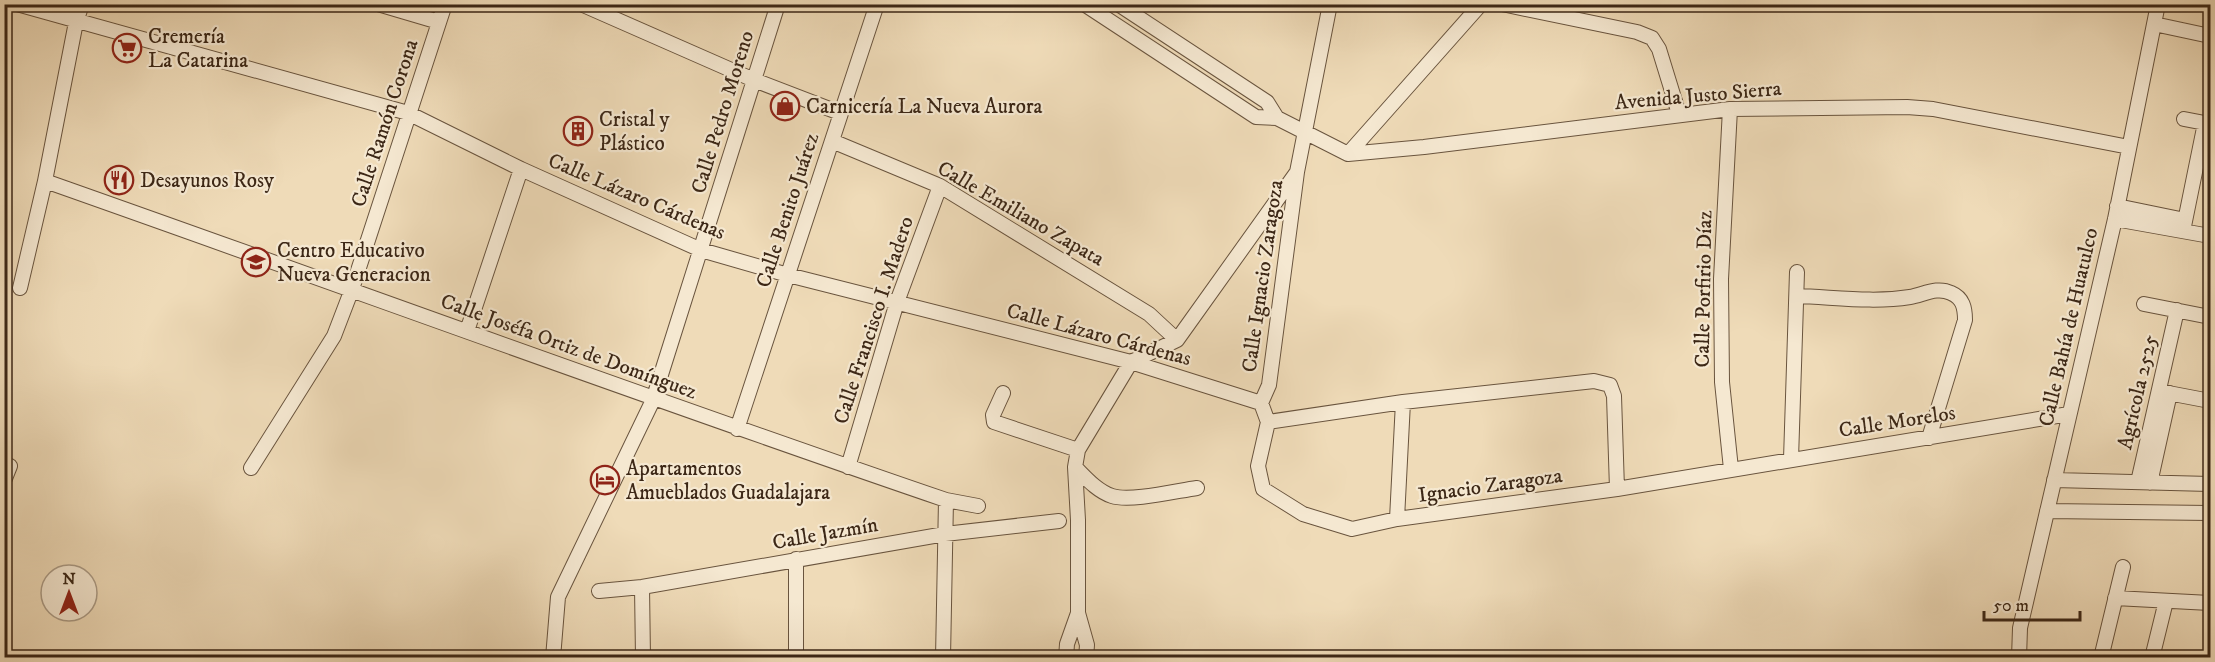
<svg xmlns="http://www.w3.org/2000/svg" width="2215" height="662" font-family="'IM FELL DW Pica',serif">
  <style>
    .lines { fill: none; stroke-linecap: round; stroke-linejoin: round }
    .minor-casing { stroke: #69543e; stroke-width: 16 }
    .minor { stroke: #f5e8d1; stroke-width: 14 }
    .labels { text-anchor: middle; stroke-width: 4.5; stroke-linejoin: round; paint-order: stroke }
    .poi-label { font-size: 21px; fill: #3c2716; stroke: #f5e8d1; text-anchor: start }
    .street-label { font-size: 21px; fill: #3c2716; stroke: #f5e8d1 }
  </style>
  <rect width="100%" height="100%" fill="#efdbb8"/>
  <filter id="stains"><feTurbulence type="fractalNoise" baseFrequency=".00333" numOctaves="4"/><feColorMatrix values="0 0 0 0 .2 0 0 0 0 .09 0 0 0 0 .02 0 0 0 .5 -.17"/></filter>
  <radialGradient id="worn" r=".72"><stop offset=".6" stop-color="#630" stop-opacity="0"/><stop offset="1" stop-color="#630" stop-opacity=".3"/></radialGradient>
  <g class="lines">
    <g class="minor-casing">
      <path id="minor" d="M 17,4 L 408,113 L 521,169 L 701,250 L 788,275 L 1131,362 L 1261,403
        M 378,4 L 439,22
        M 581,4 L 754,80 L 840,113
        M 1084,4 L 1256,117 L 1277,118 L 1348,154 L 1424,147 L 1730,109 L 1907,107 L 1933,109 L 2129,147
        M 1118,4 L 1267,102 L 1277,118
        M 1502,4 L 1637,32 L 1652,38 L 1659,49 L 1679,114
        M 2154,24 L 2210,36
        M 1730,109 L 1721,279 L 1722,382 L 1731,469
        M 2184,119 L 2210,124
        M 832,141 L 940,186 L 1149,314 L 1177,340
        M 1348,154 L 1481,4
        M 1297,172 L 1269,385 L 1261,403 L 1268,422 L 1258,466 L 1263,489 L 1303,514 L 1352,529 L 1397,519 L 1617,489 L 2069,414
        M 45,181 C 346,287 644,397 946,500 L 978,506
        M 2117,206 L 2185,220
        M 2115,219 L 2210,236
        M 2183,231 L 2205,123
        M 20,288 L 45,181 L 76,22 L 82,4
        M 1797,296 C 1833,297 1873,303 1910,297 C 1923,295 1937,286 1951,293 C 1963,298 1965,308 1965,320 L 1929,438
        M 2144,304 L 2210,317
        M 467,331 L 521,169
        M 2163,392 L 2210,401
        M 1003,393 L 993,415 L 994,422 L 1078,450
        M 1268,422 L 1403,402 L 1594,381 L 1610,385 L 1614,396 L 1617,489
        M 737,429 L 877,4
        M 1791,459 L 1797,272
        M 848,467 L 897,302 L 940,186
        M 1075,467 C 1086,478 1097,491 1112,496 C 1130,502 1176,491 1197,488
        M 251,468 L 334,336 L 352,289 L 445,4
        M 2054,480 L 2210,484
        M 4,481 L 10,466
        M 2138,482 L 2177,310
        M 2150,483 L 2170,393
        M 2047,511 L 2210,513
        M 1397,519 L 1403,402
        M 642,587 L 643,658
        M 599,591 L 642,587 L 945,534 L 1059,521
        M 2115,598 L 2210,603
        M 553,658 L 558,597 L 653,400 L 778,4
        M 796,658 L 796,559
        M 943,658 L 946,500
        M 1066,658 L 1067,644 L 1078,613
        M 1086,658 L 1087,645 L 1078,613 L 1078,520 L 1075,467 L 1078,450 L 1131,362 L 1177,340 L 1297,172 L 1330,4
        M 2019,658 L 2020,628 L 2115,219 L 2158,4
        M 2101,658 L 2123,567
        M 2152,658 L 2166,601"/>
    </g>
    <use href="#minor" class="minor"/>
  </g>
  <defs>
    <g id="supermarket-ring" transform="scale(1.5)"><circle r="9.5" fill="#f5e8d1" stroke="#8f2418" stroke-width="1.5"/><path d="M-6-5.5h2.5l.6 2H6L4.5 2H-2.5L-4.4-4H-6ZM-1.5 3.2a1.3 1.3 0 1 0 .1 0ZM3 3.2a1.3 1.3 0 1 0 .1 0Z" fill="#8f2418"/></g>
    <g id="shop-ring" transform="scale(1.5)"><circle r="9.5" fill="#f5e8d1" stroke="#8f2418" stroke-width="1.5"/><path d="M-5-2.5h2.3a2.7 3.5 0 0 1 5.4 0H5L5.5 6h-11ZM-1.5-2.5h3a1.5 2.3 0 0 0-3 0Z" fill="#8f2418"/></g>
    <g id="building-ring" transform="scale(1.5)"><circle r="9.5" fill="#f5e8d1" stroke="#8f2418" stroke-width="1.5"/><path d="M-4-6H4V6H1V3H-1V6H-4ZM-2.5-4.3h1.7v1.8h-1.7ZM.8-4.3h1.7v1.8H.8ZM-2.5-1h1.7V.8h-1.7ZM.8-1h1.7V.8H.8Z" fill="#8f2418"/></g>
    <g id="restaurant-ring" transform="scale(1.5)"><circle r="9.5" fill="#f5e8d1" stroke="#8f2418" stroke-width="1.5"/><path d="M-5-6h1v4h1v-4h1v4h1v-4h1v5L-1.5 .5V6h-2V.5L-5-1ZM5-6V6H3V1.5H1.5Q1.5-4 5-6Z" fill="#8f2418"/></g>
    <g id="school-ring" transform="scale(1.5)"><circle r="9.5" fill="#f5e8d1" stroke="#8f2418" stroke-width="1.5"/><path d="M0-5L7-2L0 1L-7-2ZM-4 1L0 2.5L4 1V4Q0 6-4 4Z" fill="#8f2418"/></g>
    <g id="hotel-ring" transform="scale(1.5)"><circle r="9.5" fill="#f5e8d1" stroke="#8f2418" stroke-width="1.5"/><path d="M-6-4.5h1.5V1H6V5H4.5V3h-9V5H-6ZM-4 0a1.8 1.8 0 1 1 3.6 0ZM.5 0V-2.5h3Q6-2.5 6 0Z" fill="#8f2418"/></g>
  </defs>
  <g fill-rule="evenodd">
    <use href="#supermarket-ring" x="127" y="48"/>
    <use href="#shop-ring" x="785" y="106"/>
    <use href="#building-ring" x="578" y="131"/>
    <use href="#restaurant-ring" x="119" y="180"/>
    <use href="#school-ring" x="256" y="262"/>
    <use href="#hotel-ring" x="605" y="480"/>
  </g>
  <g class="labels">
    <g class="poi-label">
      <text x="148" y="43">Cremería<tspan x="148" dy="24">La Catarina</tspan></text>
      <text x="806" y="113">Carnicería La Nueva Aurora</text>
      <text x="599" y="126">Cristal y<tspan x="599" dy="24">Plástico</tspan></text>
      <text x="140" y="187">Desayunos Rosy</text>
      <text x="277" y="257">Centro Educativo<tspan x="277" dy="24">Nueva Generacion</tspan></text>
      <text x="626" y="475">Apartamentos<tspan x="626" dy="24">Amueblados Guadalajara</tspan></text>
    </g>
    <g class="street-label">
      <text transform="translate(1698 95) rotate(-5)" y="7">Avenida Justo Sierra</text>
      <text transform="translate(722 112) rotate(-73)" y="7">Calle Pedro Moreno</text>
      <text transform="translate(384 123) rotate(-72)" y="7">Calle Ramón Corona</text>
      <text transform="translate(637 196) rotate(23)" y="7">Calle Lázaro Cárdenas</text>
      <text transform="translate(787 210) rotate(-72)" y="7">Calle Benito Juárez</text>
      <text transform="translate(1021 213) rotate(30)" y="7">Calle Emiliano Zapata</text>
      <text transform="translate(1262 276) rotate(-82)" y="7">Calle Ignacio Zaragoza</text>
      <text transform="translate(1703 289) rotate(-89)" y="7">Calle Porfirio Díaz</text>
      <text transform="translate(873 320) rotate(-72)" y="7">Calle Francisco I. Madero</text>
      <text transform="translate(2068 327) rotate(-77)" y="7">Calle Bahía de Huatulco</text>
      <text transform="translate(1099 334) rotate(15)" y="7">Calle Lázaro Cárdenas</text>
      <text transform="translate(569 346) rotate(20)" y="7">Calle Joséfa Ortiz de Domínguez</text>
      <text transform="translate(2137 392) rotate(-77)" y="7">Agrícola 2525</text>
      <text transform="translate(1897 421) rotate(-9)" y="7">Calle Morelos</text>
      <text transform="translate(1490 485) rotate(-8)" y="7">Ignacio Zaragoza</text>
      <text transform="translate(825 533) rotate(-10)" y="7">Calle Jazmín</text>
    </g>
  </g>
  <rect width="2215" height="662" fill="none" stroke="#efdbb8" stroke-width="24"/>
  <rect x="6" y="6" width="2203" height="650" fill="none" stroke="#3c2716" stroke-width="3"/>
  <rect x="12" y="12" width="2191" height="638" fill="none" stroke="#3c2716" stroke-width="1.5"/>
  <g transform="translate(69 593)"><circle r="28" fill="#f5e8d1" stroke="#ab9b86" stroke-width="1.5"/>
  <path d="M0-4.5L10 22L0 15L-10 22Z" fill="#8f2418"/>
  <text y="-9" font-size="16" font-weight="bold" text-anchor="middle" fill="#3c2716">N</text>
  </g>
  <path d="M1984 611v9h96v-9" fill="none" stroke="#3c2716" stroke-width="3"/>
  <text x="1993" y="611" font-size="18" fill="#3c2716" stroke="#f5e8d1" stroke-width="4.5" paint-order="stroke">50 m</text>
  <rect width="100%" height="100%" filter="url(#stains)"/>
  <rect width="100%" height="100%" fill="url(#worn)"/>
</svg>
